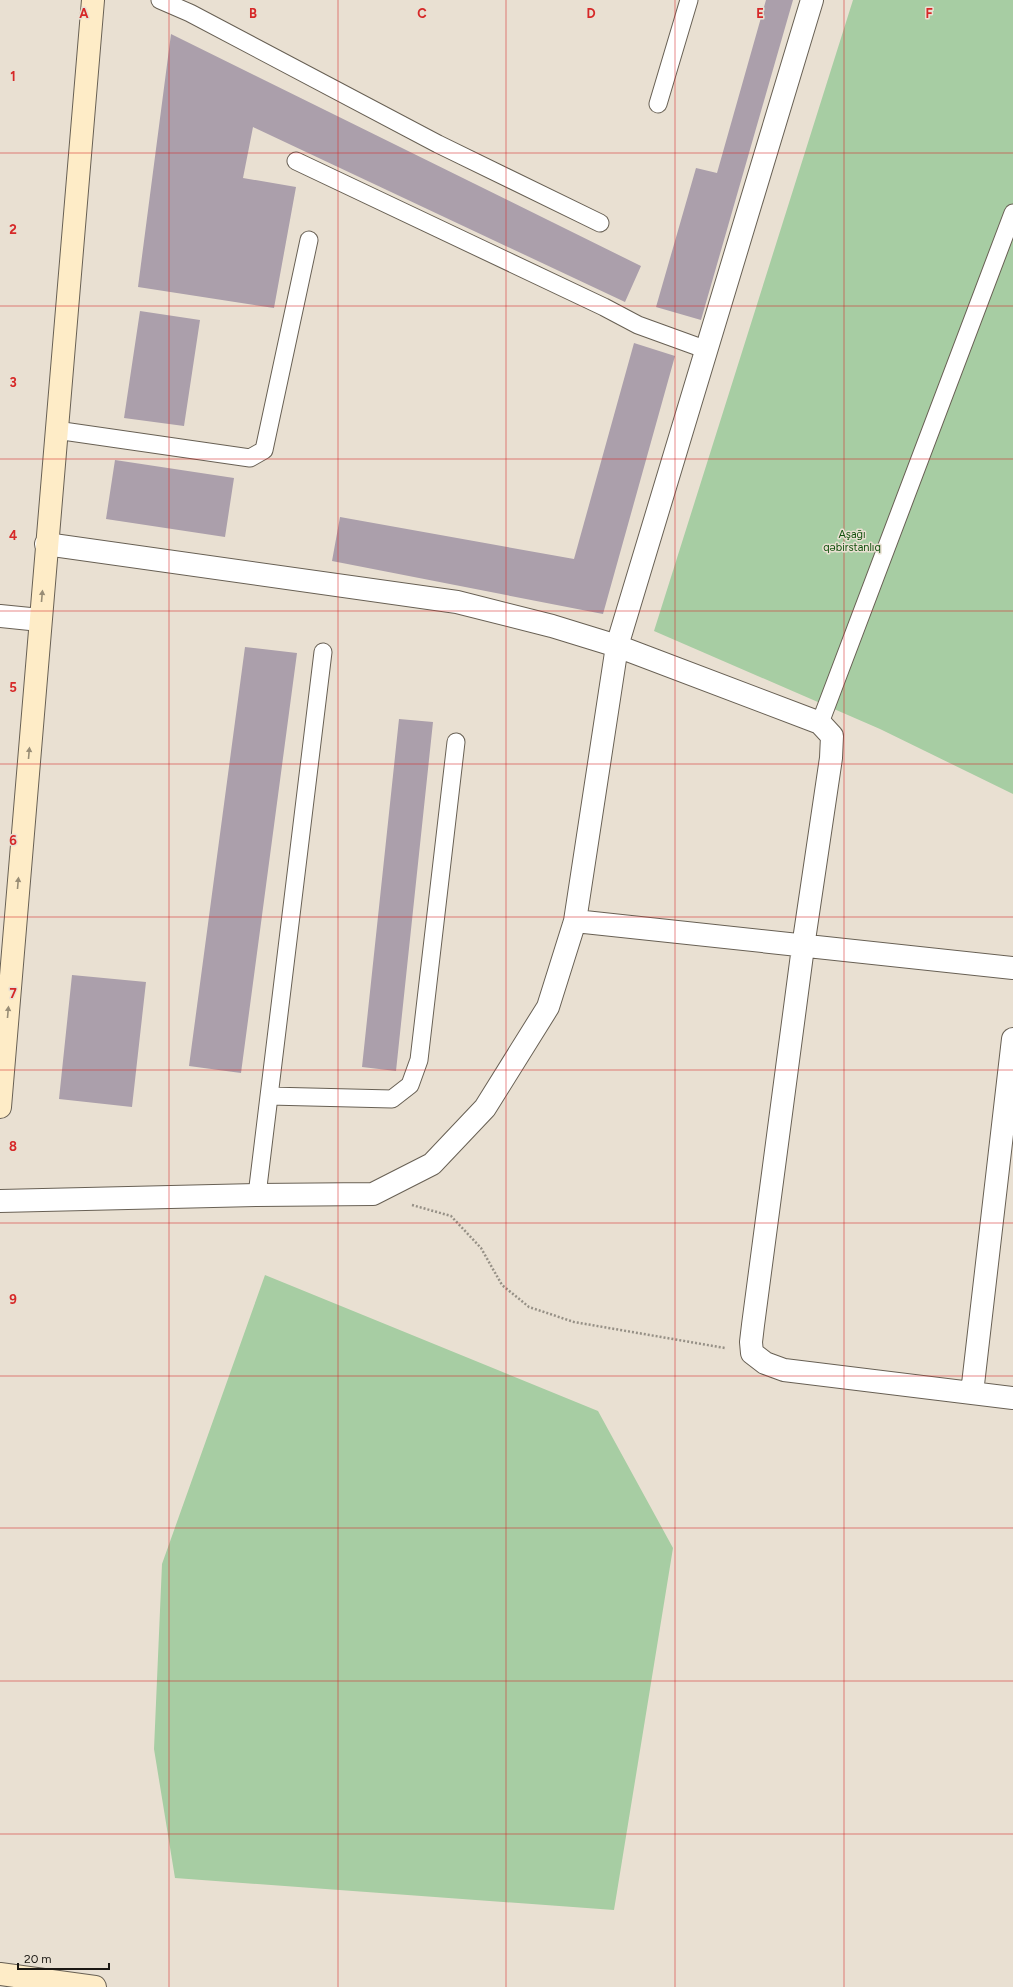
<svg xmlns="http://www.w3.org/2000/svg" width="1013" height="1987" font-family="Figtree,sans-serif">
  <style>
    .green { fill: #a7cda3 }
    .building { fill: #ab9fab }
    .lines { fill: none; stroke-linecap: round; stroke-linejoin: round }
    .lane-casing { stroke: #686054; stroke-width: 19 }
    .street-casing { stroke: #686054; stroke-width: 24 }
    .secondary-casing { stroke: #686054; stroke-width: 24 }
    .path { stroke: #969086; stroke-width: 2.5; stroke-dasharray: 2 2; stroke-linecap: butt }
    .lane { stroke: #fff; stroke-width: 17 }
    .street { stroke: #fff; stroke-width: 22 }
    .secondary { stroke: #feecc7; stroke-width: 22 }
    .oneway { fill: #988d76 }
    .grid { fill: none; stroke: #d62828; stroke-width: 1; stroke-opacity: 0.55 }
    .labels { text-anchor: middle; stroke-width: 3; stroke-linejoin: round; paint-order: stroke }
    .park-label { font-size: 11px; fill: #11510d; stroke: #e9e0d2 }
    .grid-label { font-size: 13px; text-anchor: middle; font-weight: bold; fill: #d62828; stroke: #e9e0d2; stroke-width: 3; stroke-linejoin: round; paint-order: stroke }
  </style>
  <rect width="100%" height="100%" fill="#e9e0d2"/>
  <path class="green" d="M 853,0 L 1013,0 L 1013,794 L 880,729 L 654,631 Z
    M 265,1275 L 598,1411 L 673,1548 L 614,1910 L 175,1878 L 154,1749 L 162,1564 Z"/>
  <path class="building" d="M 766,0 L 793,0 L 701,320 L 656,307 L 696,168 L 717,173 Z
    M 171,34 L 641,266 L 625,302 L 253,127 L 243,178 L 296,187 L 274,308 L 138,287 Z
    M 140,311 L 200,320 L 184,426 L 124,418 Z
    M 634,343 L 675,356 L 603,614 L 332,561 L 340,517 L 574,559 Z
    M 115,460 L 234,478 L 225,537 L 106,519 Z
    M 245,647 L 297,653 L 241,1073 L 189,1066 Z
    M 399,719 L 433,722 L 396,1071 L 362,1067 Z
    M 72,975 L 146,982 L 132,1107 L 59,1099 Z"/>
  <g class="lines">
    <g class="lane-casing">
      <path id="lane" d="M 160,0 L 190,13 L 438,144 L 600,223
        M 658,104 L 689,0
        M 296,161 L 604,307 L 638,325 L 707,350
        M 56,430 L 250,458 L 264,450 L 309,240
        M 820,723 L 1013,213
        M 269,1096 L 392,1099 L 410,1085 L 419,1060 L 456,742
        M 257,1195 L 323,652"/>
    </g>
    <g class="street-casing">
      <path id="street" d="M 46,544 L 457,602 L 552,626 L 617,646 L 820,723 L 832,736 L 831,758 L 803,947 L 753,1325 L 751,1342 L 752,1353 L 765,1363 L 784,1370 L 1013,1398
        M 0,616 L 40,620
        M 575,921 L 1013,968
        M 0,1201 L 257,1195 L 373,1194 L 432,1164 L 485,1108 L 548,1007 L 575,921 L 617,646 L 812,0
        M 972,1393 L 1013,1039"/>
    </g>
    <g class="secondary-casing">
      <path id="secondary" d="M 0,1107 L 93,0
        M 0,1974 L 95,1987"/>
    </g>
    <path class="path" d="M 412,1205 L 451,1216 L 481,1248 L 502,1285 L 529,1307 L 574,1322 L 725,1348"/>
    <use href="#lane" class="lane"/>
    <use href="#street" class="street"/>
    <use href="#secondary" class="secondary"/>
  </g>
  <defs><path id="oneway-solid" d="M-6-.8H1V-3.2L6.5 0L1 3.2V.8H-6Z"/></defs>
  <g class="oneway">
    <use href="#oneway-solid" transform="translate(42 596) rotate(-85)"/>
    <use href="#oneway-solid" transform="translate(29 753) rotate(-85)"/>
    <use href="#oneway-solid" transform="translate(18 883) rotate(-85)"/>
    <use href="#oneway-solid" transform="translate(8 1012) rotate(-85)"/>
  </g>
  <path class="grid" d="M 169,0 L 169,1987M 338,0 L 338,1987M 506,0 L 506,1987M 675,0 L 675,1987M 844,0 L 844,1987M 0,153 L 1013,153M 0,306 L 1013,306M 0,459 L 1013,459M 0,611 L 1013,611M 0,764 L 1013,764M 0,917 L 1013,917M 0,1070 L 1013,1070M 0,1223 L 1013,1223M 0,1376 L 1013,1376M 0,1528 L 1013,1528M 0,1681 L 1013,1681M 0,1834 L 1013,1834"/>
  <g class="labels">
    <g class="park-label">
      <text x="852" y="538">Aşağı<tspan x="852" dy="13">qəbirstanlıq</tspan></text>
    </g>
  </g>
  <g class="grid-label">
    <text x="84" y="18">A</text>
    <text x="253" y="18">B</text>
    <text x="422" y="18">C</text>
    <text x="591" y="18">D</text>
    <text x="760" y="18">E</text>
    <text x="929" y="18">F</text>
    <text x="13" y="81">1</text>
    <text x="13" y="234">2</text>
    <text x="13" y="387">3</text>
    <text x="13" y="540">4</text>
    <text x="13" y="692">5</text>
    <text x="13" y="845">6</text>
    <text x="13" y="998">7</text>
    <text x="13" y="1151">8</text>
    <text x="13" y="1304">9</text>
  </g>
  <path d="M18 1963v6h91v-6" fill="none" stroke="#1b1813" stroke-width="2"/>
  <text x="24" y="1963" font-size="12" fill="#1b1813" stroke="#e9e0d2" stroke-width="3" paint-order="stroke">20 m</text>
</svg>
